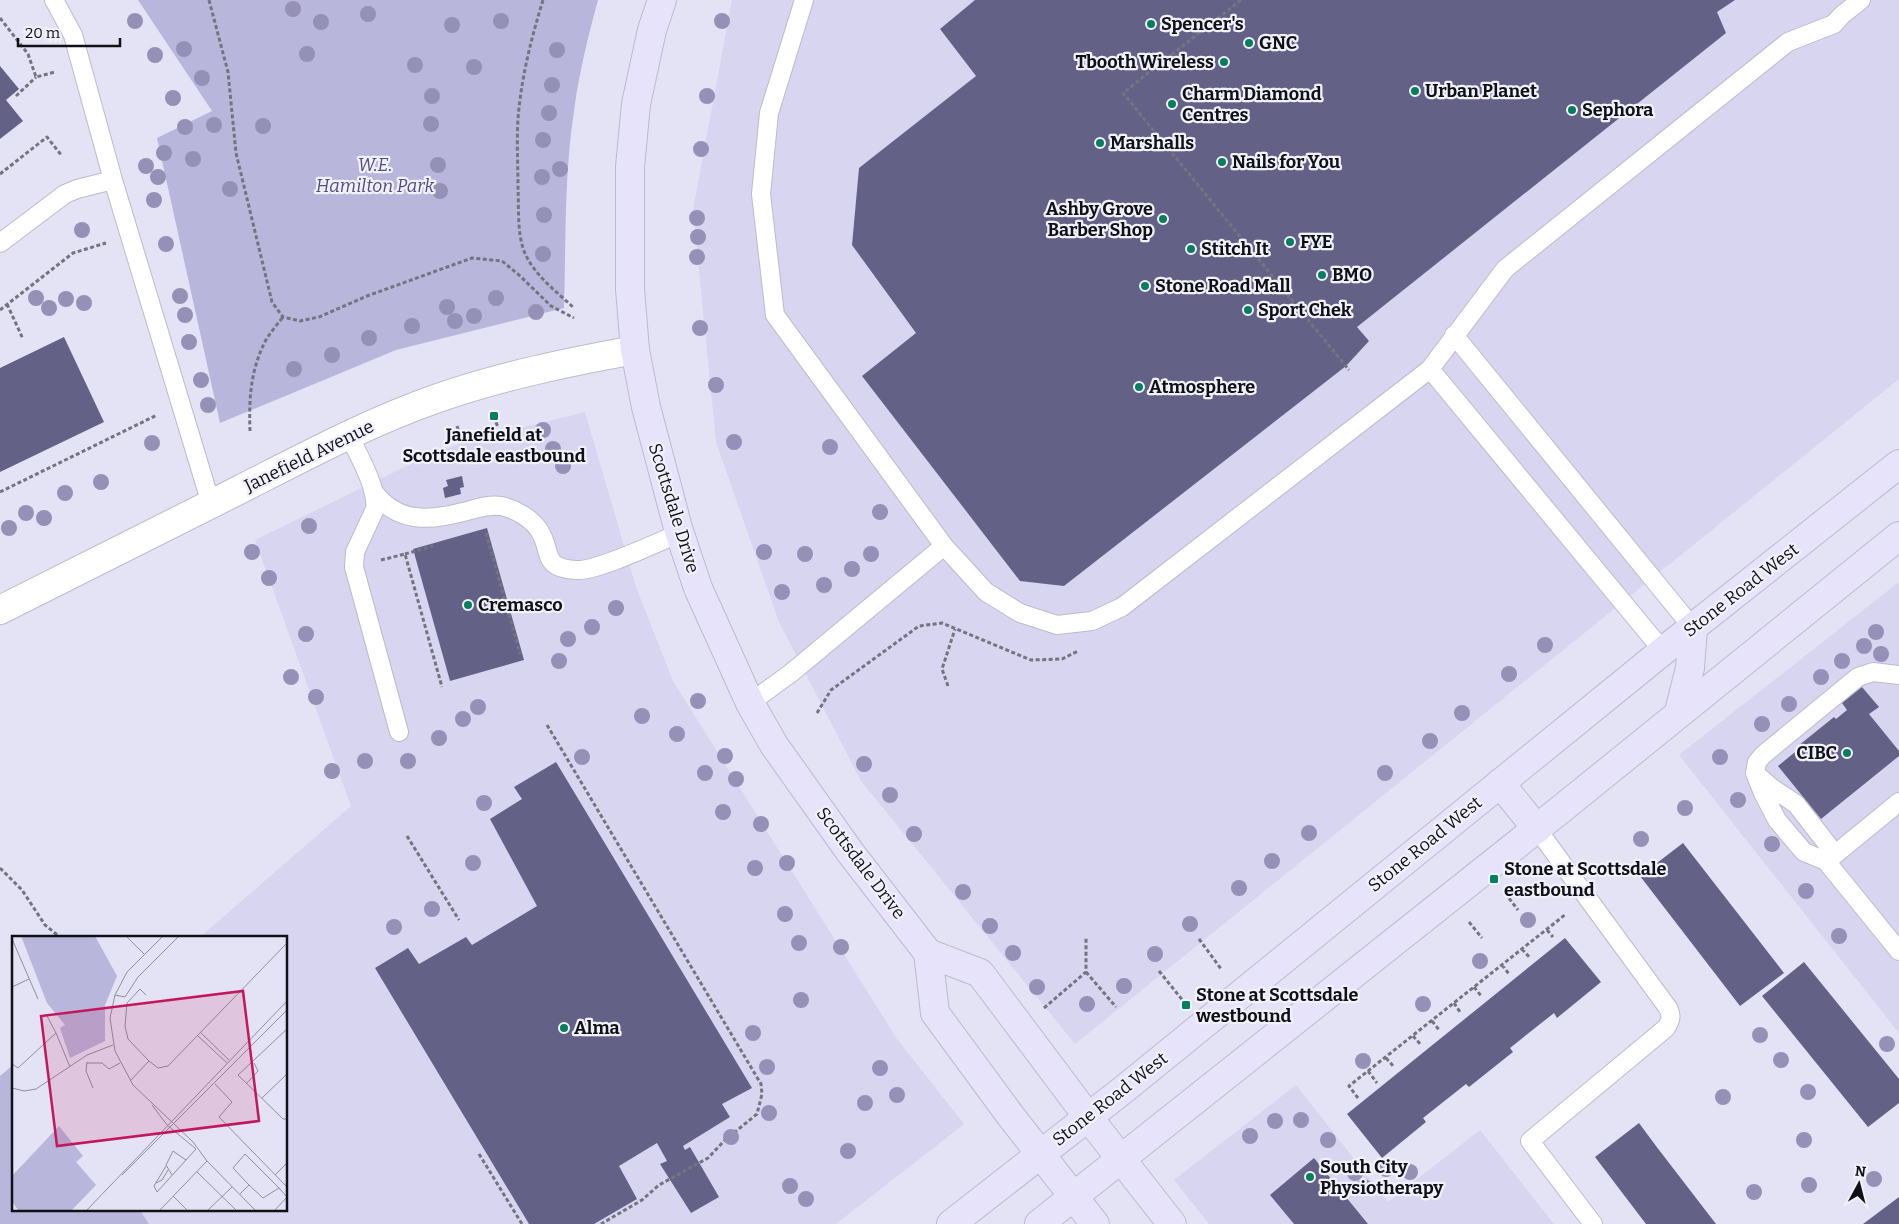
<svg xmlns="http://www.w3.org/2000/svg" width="1899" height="1224" font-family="Bitter,serif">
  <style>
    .built { fill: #d7d5ef }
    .green { fill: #b8b6da }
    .building { fill: #646187 }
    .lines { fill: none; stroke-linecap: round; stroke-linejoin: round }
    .lane-casing { stroke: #bcbbcd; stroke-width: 20 }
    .street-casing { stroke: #bcbbcd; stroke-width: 30 }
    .secondary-casing { stroke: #bcbbcd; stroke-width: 30 }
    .path { stroke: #747480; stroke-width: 3; stroke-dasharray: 4 2.5; stroke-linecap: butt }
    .lane { stroke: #fff; stroke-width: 18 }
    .street { stroke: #fff; stroke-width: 28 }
    .secondary { stroke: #e6e3fa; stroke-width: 28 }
    .tree { fill: #9490b6 }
    .poi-dot { fill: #077e5d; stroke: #f1f1fc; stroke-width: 2 }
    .labels { text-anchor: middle; stroke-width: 4.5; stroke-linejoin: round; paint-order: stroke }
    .poi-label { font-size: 18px; font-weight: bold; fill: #101016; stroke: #f1f1fc; text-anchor: start }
    .park-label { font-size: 18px; font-style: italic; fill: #534c83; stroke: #f1f1fc }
    .street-label { font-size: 18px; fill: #101016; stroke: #f1f1fc }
    .inset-road { fill: none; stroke: #8f8f9c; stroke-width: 1 }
    .view { fill: #c2185b; fill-opacity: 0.15; stroke: #c2185b; stroke-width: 2.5 }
    .inset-edge { fill: none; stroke: #101016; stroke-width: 2.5 }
  </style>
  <rect width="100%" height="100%" fill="#e4e3f5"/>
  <path class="built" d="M 732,0 L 1899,0 L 1899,379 L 1075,1044 L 861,781 L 779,622 L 716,442 L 693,210 Z
    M 585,412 L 636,587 L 673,681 L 897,1039 L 964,1124 L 836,1224 L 149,1224 L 140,1210 L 286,1210 L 286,938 L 199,938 L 351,806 L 255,540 L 427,456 L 467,441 Z
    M 1899,582 L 1899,1033 L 1679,755 Z
    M 1296,1085 L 1388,1202 L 1480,1130 L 1554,1224 L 1209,1224 L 1174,1180 Z"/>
  <path class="green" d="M 138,0 L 598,0 C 588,37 579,73 574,111 C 564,176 566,243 564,308 L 396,350 L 220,423 L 157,138 L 212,111 Z
    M 14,1064 L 14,1210 L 140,1210 L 149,1224 L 0,1224 L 0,1076 Z"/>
  <path class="building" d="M 975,0 L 1735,0 L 1717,12 L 1726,33 L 1357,327 L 1369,341 L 1346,366 L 1064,586 L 1020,581 L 862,376 L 916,333 L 852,245 L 859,168 L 976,76 L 940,29 Z
    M 0,66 L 19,89 L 6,100 L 23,121 L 0,139 Z
    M 64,337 L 104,422 L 0,472 L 0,368 Z
    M 462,476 L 464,487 L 460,488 L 461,494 L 445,498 L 443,488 L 448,486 L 446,480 Z
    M 487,528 L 524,660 L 450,681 L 413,549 Z
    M 1862,687 L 1879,707 L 1869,714 L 1899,751 L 1899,756 L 1821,819 L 1778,766 L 1800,748 L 1798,746 L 1834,717 L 1836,719 L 1847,710 L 1842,703 Z
    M 556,762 L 752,1088 L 722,1104 L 730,1117 L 683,1146 L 685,1150 L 690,1147 L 719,1197 L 691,1213 L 660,1164 L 667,1161 L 657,1143 L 619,1166 L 637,1199 L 594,1224 L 529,1224 L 375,968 L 408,948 L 419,964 L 466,937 L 472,945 L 537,906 L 490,819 L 522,799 L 514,787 Z
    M 1683,843 L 1784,973 L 1740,1006 L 1640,876 Z
    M 1565,938 L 1601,982 L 1557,1018 L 1554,1013 L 1510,1048 L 1513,1052 L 1469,1087 L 1466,1084 L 1423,1118 L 1426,1122 L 1382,1158 L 1347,1114 Z
    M 1804,962 L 1899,1079 L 1899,1103 L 1868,1127 L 1762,996 Z
    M 1639,1123 L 1656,1146 L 1716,1224 L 1646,1224 L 1595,1157 Z
    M 1314,1158 L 1368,1224 L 1294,1224 L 1270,1195 Z
    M 1899,1197 L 1899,1224 L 1863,1224 Z"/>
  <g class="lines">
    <g class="lane-casing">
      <path id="lane" d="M 54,0 L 73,35 L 113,180
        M 804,0 L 769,113 L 761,194 L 775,315 L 944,546
        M 0,243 L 65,194 L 77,189 L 113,180 L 211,504
        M 1454,335 L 1693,628
        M 1430,369 L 1663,651
        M 349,435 C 358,455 378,488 375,509 L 355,552 L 354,567 L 399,732
        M 374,492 C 397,523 429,521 463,512 C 475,509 488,504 501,506 C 515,509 531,518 539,530 C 553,551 540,568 576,570 C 596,572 658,542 680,533
        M 1899,675 L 1873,672 L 1858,677 L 1763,755 L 1757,762 L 1755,773 L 1763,793 L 1777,820 L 1804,852 L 1826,861 L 1899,951
        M 750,703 L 791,673 L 944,546 L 986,592 L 1020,613 L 1057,625 L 1092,621 L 1122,607 L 1430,369 L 1505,269 L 1788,42 L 1834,24 L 1842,15 L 1861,0
        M 1757,775 L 1772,788 L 1796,804 L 1835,854
        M 1537,829 L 1668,1008 C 1672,1016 1671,1020 1666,1028 L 1530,1141 L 1593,1224
        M 1827,861 L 1899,802"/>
    </g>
    <g class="street-casing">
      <path id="street" d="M 0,610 C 80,570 159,530 239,490 C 304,457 369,422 438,398 C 501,376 569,362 635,350"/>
    </g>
    <g class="secondary-casing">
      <path id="secondary" d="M 662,0 L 652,30 L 636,104 L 630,167 L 630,289 L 635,350 L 646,407 L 678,528 L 698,588 L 750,703 L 774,745 L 850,852 L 928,953 L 980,973 L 1088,1117 L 1172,1224
        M 1679,712 L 1690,668 L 1693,628
        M 1500,783 L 1537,829
        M 928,953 L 935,1013 L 1010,1115 L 1095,1224
        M 951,1224 L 1123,1090 L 1663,651 L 1899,464
        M 1039,1224 L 1560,810 L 1899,536"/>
    </g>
    <path class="path" d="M 209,0 L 228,72 L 236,153 L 272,302 L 283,317 L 300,321 L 319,317 L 367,296 L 472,258 L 502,261 L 519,275 L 551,306 L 574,318
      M 543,0 C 532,36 523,71 519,108 C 516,134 518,161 518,188 C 519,207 517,229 523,248 C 531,273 556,291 574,308
      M 1241,0 L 1123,93 L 1349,370
      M 0,18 L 28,54 L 36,77 L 55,72
      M 16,96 L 36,77
      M 0,174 L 47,137 L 62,156
      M 7,304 L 23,339
      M 0,310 L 73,253 L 106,243
      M 494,416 L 498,428
      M 457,426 L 461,439
      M 250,431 C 249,401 250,374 263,346 C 267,336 276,326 283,317
      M 0,492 L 157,415
      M 486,533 L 520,654
      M 405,554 L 433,546
      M 381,560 L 405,554 L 442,687
      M 948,686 L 942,669 L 955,629
      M 817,713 L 831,690 L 919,626 L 942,623 L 1031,660 L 1062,659 L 1078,651
      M 547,725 L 761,1084 L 762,1094 L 757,1114 L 724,1141 L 708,1158 L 659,1185 L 642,1200 L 601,1224
      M 407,836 L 459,920
      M 0,868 L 22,890 L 45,925 L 61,938
      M 1505,893 L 1518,910
      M 1469,922 L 1482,938
      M 1547,930 L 1553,937
      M 1199,939 L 1221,969
      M 1522,949 L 1530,958
      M 1502,965 L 1509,974
      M 1159,971 L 1184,1002
      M 1086,972 L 1116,1007
      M 1474,987 L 1482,997
      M 1454,1003 L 1460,1012
      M 1044,1008 L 1086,972 L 1086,938
      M 1432,1021 L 1440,1031
      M 1413,1036 L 1421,1045
      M 1386,1058 L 1394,1067
      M 1368,1071 L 1377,1083
      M 1358,1098 L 1349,1086 L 1566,914
      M 479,1154 L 522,1224"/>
    <use href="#lane" class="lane"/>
    <use href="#street" class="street"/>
    <use href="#secondary" class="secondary"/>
  </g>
  <g class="tree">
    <circle cx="293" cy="9" r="8"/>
    <circle cx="368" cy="14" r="8"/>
    <circle cx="135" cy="21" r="8"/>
    <circle cx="501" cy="21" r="8"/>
    <circle cx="722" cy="21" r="8"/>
    <circle cx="321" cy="22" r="8"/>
    <circle cx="452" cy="25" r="8"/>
    <circle cx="184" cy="49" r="8"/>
    <circle cx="557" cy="50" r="8"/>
    <circle cx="307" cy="54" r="8"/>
    <circle cx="155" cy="55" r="8"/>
    <circle cx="415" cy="65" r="8"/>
    <circle cx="474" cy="67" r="8"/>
    <circle cx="202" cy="78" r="8"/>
    <circle cx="552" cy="85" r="8"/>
    <circle cx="432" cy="96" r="8"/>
    <circle cx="707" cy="96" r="8"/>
    <circle cx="173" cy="98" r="8"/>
    <circle cx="549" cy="113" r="8"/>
    <circle cx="431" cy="124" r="8"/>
    <circle cx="214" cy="125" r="8"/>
    <circle cx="263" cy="126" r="8"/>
    <circle cx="185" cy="127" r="8"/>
    <circle cx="543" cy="140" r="8"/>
    <circle cx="701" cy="149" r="8"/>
    <circle cx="164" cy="153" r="8"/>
    <circle cx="193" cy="159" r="8"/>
    <circle cx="438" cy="165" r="8"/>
    <circle cx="146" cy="166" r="8"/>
    <circle cx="560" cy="169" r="8"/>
    <circle cx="158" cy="177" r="8"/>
    <circle cx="542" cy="177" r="8"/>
    <circle cx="230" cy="189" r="8"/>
    <circle cx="440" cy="191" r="8"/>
    <circle cx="154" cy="200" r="8"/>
    <circle cx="544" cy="215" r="8"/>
    <circle cx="697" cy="218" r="8"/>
    <circle cx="82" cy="230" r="8"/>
    <circle cx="698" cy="237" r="8"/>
    <circle cx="166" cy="244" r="8"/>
    <circle cx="543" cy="254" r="8"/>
    <circle cx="697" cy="257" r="8"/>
    <circle cx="180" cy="296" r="8"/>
    <circle cx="36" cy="298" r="8"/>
    <circle cx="496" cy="298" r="8"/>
    <circle cx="66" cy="299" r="8"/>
    <circle cx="84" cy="303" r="8"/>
    <circle cx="447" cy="307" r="8"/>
    <circle cx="49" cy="308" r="8"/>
    <circle cx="536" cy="312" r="8"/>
    <circle cx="185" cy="315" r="8"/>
    <circle cx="474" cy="316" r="8"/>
    <circle cx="455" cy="321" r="8"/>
    <circle cx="412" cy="326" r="8"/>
    <circle cx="700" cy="328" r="8"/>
    <circle cx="369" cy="338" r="8"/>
    <circle cx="189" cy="342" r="8"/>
    <circle cx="332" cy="355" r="8"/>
    <circle cx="294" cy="369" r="8"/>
    <circle cx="201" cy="380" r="8"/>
    <circle cx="716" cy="385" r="8"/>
    <circle cx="208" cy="405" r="8"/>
    <circle cx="543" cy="430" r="8"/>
    <circle cx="734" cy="442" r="8"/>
    <circle cx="152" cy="443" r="8"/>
    <circle cx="830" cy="447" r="8"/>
    <circle cx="553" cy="449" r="8"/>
    <circle cx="563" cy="466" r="8"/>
    <circle cx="101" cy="482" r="8"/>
    <circle cx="65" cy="493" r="8"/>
    <circle cx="880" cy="512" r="8"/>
    <circle cx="26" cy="513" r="8"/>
    <circle cx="44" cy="518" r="8"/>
    <circle cx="309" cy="526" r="8"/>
    <circle cx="9" cy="528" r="8"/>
    <circle cx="252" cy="552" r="8"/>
    <circle cx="764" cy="552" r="8"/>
    <circle cx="805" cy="554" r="8"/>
    <circle cx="871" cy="554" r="8"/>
    <circle cx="852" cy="569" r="8"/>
    <circle cx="269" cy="578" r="8"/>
    <circle cx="824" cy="585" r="8"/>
    <circle cx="782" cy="592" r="8"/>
    <circle cx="616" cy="608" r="8"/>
    <circle cx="592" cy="627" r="8"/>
    <circle cx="1876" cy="632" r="8"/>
    <circle cx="306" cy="634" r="8"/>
    <circle cx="568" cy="639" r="8"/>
    <circle cx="1545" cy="645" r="8"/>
    <circle cx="1864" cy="646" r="8"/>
    <circle cx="1881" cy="654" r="8"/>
    <circle cx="559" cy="661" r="8"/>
    <circle cx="1842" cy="661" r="8"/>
    <circle cx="1509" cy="674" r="8"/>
    <circle cx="291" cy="677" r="8"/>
    <circle cx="1821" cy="677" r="8"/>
    <circle cx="316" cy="697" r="8"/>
    <circle cx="698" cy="701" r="8"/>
    <circle cx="1789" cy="704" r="8"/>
    <circle cx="478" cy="707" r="8"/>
    <circle cx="1462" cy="713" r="8"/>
    <circle cx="642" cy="716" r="8"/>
    <circle cx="463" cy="719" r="8"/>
    <circle cx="1762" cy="724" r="8"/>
    <circle cx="677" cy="734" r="8"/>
    <circle cx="439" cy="738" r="8"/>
    <circle cx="1430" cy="741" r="8"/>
    <circle cx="725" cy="756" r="8"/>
    <circle cx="582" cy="757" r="8"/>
    <circle cx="1720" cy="757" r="8"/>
    <circle cx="365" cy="761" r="8"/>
    <circle cx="408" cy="761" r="8"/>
    <circle cx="864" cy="764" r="8"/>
    <circle cx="332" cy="771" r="8"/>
    <circle cx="705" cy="773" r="8"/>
    <circle cx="1385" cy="773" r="8"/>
    <circle cx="736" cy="779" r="8"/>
    <circle cx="890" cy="795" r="8"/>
    <circle cx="1738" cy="800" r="8"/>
    <circle cx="484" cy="803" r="8"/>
    <circle cx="1685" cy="808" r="8"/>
    <circle cx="723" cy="812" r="8"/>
    <circle cx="761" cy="824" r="8"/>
    <circle cx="1309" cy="833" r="8"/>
    <circle cx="914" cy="834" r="8"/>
    <circle cx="1641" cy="839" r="8"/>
    <circle cx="1772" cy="844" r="8"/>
    <circle cx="1272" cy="861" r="8"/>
    <circle cx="473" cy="863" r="8"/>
    <circle cx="787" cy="863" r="8"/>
    <circle cx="755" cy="868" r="8"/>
    <circle cx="1239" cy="888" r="8"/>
    <circle cx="1806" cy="891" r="8"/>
    <circle cx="963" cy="892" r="8"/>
    <circle cx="432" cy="909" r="8"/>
    <circle cx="785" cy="914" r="8"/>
    <circle cx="1528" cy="920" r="8"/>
    <circle cx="1190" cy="924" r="8"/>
    <circle cx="990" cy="926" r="8"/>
    <circle cx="394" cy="927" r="8"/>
    <circle cx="1839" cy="936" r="8"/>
    <circle cx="799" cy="943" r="8"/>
    <circle cx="841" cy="947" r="8"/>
    <circle cx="1013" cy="953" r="8"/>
    <circle cx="1155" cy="954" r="8"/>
    <circle cx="1480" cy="961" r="8"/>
    <circle cx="1124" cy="986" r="8"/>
    <circle cx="1037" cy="987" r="8"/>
    <circle cx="801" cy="1000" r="8"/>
    <circle cx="1087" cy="1004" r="8"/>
    <circle cx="1423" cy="1004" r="8"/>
    <circle cx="753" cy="1033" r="8"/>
    <circle cx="1760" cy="1035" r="8"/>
    <circle cx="1887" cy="1044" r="8"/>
    <circle cx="1781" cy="1060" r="8"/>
    <circle cx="1363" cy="1061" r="8"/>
    <circle cx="767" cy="1067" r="8"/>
    <circle cx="880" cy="1068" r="8"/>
    <circle cx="1808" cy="1092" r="8"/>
    <circle cx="897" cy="1095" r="8"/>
    <circle cx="1723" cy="1097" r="8"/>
    <circle cx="865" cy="1103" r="8"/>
    <circle cx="769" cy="1113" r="8"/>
    <circle cx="1301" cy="1120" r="8"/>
    <circle cx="1275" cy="1121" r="8"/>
    <circle cx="1250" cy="1136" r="8"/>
    <circle cx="731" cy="1137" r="8"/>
    <circle cx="1328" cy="1140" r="8"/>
    <circle cx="1804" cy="1140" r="8"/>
    <circle cx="848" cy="1151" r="8"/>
    <circle cx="1386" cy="1169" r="8"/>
    <circle cx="1410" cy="1172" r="8"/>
    <circle cx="1355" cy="1173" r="8"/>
    <circle cx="1874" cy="1179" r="8"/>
    <circle cx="1809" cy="1185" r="8"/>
    <circle cx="790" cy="1186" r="8"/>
    <circle cx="1364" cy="1187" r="8"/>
    <circle cx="1754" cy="1192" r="8"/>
    <circle cx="806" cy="1199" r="8"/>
  </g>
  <g class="poi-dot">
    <circle cx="1151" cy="24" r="5"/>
    <circle cx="1249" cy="43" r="5"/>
    <circle cx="1224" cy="62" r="5"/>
    <circle cx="1415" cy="91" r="5"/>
    <circle cx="1172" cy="104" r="5"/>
    <circle cx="1572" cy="110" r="5"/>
    <circle cx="1100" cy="143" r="5"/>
    <circle cx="1222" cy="162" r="5"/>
    <circle cx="1163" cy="219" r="5"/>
    <circle cx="1290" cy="242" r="5"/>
    <circle cx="1191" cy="249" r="5"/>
    <circle cx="1322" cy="275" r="5"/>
    <circle cx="1145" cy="286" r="5"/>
    <circle cx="1248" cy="310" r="5"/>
    <circle cx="1139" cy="387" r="5"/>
    <rect x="489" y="411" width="10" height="10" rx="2.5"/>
    <circle cx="468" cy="605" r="5"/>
    <circle cx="1847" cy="753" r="5"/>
    <rect x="1489" y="874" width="10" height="10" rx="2.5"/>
    <rect x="1181" y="1000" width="10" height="10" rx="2.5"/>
    <circle cx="564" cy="1028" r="5"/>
    <circle cx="1310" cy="1177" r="5"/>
  </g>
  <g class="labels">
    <g class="poi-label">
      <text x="1161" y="30">Spencer's</text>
      <text x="1259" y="49">GNC</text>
      <text x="1214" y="68" text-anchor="end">Tbooth Wireless</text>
      <text x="1425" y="97">Urban Planet</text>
      <text x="1182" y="100">Charm Diamond<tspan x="1182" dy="21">Centres</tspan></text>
      <text x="1582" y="116">Sephora</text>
      <text x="1110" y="149">Marshalls</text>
      <text x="1232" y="168">Nails for You</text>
      <text x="1153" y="215" text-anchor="end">Ashby Grove<tspan x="1153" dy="21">Barber Shop</tspan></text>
      <text x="1300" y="248">FYE</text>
      <text x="1201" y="255">Stitch It</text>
      <text x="1332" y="281">BMO</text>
      <text x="1155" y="292">Stone Road Mall</text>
      <text x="1258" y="316">Sport Chek</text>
      <text x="1149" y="393">Atmosphere</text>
      <text x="494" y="441" text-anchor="middle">Janefield at<tspan x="494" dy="21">Scottsdale eastbound</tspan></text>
      <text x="478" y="611">Cremasco</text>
      <text x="1837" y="759" text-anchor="end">CIBC</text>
      <text x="1504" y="875">Stone at Scottsdale<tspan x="1504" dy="21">eastbound</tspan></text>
      <text x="1196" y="1001">Stone at Scottsdale<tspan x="1196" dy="21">westbound</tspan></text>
      <text x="574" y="1034">Alma</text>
      <text x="1320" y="1173">South City<tspan x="1320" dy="21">Physiotherapy</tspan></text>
    </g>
    <g class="park-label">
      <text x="375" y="171">W.E.<tspan x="375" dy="21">Hamilton Park</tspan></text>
    </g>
    <g class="street-label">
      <text transform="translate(309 456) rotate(-26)" y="6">Janefield Avenue</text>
      <text transform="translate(674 508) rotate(73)" y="6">Scottsdale Drive</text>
      <text transform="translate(1741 590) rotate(-38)" y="6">Stone Road West</text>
      <text transform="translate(1425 844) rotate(-39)" y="6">Stone Road West</text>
      <text transform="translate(861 863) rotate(53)" y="6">Scottsdale Drive</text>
      <text transform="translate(1110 1099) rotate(-38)" y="6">Stone Road West</text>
    </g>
  </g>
  <g transform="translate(12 936)">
    <rect width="275" height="275" fill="#e4e3f5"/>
    <path d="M 9,0 L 83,0 L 105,40 L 93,69 L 93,105 L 58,122 L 48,92 L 53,89 L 35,67 ZM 47,190 L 71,220 L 64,226 L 84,249 L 59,275 L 7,275 L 0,266 L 0,240 Z" fill="#b8b6da"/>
    <path class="inset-road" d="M 114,0 L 133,19M 151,0 L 115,36 L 103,59 L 98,82 L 103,115 L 121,149 L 181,206 L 195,225 L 244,275M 0,3 L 26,63M 0,51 L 17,43M 103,59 L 113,61 L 126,41 L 167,0M 134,59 L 128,53 L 115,67 L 113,90 L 116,103 L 137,125M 34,78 L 44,97M 275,93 L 226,139 L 271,183 L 275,183M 188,96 L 217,124M 186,100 L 215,127M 75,126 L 74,135 L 81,152M 75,127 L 90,127 L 97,133 L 108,127M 0,128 L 6,132 L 44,97 L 58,131M 118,145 L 137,125 L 146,132 L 156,130 L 275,7M 235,147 L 246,135 L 242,127M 203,148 L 220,166 L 207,181 L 275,251M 0,152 L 12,155 L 24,153 L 75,119 L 101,109M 250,162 L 275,138M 140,169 L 155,189 L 184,213M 154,230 L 142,250 L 145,256 L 184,213M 185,236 L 225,275M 110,239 L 275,74M 160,239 L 154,229 L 161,215 L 174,224M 263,239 L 275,227M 144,247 L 150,244 L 156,234M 237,249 L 221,232 L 233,218 L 267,252M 228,258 L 237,249 L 251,262 L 267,252 L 275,261M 161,260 L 176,275M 74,275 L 275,65M 147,275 L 195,225M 195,275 L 220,251M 262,275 L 275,261"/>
    <path class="view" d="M 231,55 L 247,185 L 45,210 L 29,80 Z"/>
    <rect width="275" height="275" class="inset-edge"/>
  </g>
  <g transform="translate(1859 1184) rotate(7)" stroke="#f1f1fc" stroke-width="4" paint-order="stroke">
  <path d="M0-4L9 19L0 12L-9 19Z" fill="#101016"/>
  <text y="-8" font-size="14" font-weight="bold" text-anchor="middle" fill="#101016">N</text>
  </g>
  <path d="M18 38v8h102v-8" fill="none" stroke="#101016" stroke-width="2.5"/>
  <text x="25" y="38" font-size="15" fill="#101016" stroke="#f1f1fc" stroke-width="4" paint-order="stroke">20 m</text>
</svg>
